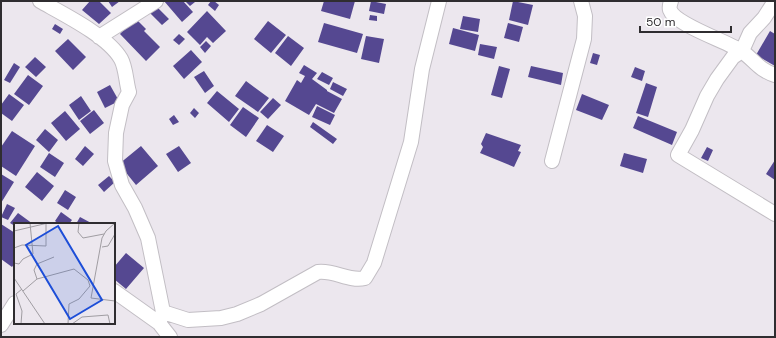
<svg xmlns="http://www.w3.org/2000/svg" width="776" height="338" font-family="'DM Sans',sans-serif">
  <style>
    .building { fill: #554891 }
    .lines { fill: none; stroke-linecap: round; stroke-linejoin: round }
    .minor-casing { stroke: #c2bec4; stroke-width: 16 }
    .minor { stroke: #fff; stroke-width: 14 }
    .inset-road { fill: none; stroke: #a09da2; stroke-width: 1 }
    .view { fill: #1d4ed8; fill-opacity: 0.15; stroke: #1d4ed8; stroke-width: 2 }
    .inset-edge { fill: none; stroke: #2f2d30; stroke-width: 2 }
  </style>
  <rect width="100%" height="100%" fill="#ece7ee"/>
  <path class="building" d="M 90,1 L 99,1 L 111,13 L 99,24 L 82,10 Z
    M 108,1 L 120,1 L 112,7 Z
    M 164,1 L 183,1 L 193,12 L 182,22 Z
    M 185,1 L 194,1 L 195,2 L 190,6 Z
    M 211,1 L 214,1 L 219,5 L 215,11 L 208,5 Z
    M 324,1 L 355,1 L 350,19 L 321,11 Z
    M 371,1 L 386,4 L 384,14 L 369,11 Z
    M 513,1 L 533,5 L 528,25 L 509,20 Z
    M 156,6 L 169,19 L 162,25 L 150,13 Z
    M 207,11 L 226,31 L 213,43 L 207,37 L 200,45 L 187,32 Z
    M 370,15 L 377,16 L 377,21 L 369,20 Z
    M 463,16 L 480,19 L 478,32 L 460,29 Z
    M 133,20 L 136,23 L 138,21 L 146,29 L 144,31 L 160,47 L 146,61 L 120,34 Z
    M 268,21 L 286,35 L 271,53 L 254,39 Z
    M 324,23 L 363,34 L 357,53 L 318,42 Z
    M 508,23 L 523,27 L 519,42 L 504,38 Z
    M 55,24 L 63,29 L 60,34 L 52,29 Z
    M 453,28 L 479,35 L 475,51 L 449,44 Z
    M 770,31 L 775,34 L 775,66 L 756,55 Z
    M 179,34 L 185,39 L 179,45 L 173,40 Z
    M 288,36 L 304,48 L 291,66 L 275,53 Z
    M 366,36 L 384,39 L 379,63 L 361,59 Z
    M 68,39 L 86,57 L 73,70 L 55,51 Z
    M 206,41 L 211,46 L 205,53 L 200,47 Z
    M 480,44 L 497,47 L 494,59 L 478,55 Z
    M 191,50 L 202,62 L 184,79 L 173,66 Z
    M 593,53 L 600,55 L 597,65 L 590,63 Z
    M 35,57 L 46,67 L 36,77 L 25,67 Z
    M 14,63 L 20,67 L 10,83 L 4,80 Z
    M 304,65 L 317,73 L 312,79 L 327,90 L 327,91 L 342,99 L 334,113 L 316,104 L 309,115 L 285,101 L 297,80 L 301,83 L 305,76 L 299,73 Z
    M 499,66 L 510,69 L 502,98 L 491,95 Z
    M 531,66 L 563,73 L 561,85 L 528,77 Z
    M 635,67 L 645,71 L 642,81 L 631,77 Z
    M 204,71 L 214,86 L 205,93 L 194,77 Z
    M 322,72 L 333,78 L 329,85 L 317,79 Z
    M 28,75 L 43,86 L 29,105 L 14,94 Z
    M 246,81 L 269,98 L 258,112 L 235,96 Z
    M 333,82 L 347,89 L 343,96 L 330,89 Z
    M 646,83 L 657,87 L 648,117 L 636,113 Z
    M 110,85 L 119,101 L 105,108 L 97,92 Z
    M 217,91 L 239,109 L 229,122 L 207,103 Z
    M 9,94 L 24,105 L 12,121 L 1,113 L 1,105 Z
    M 582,94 L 609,105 L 602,120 L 576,110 Z
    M 81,96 L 91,111 L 79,120 L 69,105 Z
    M 273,98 L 281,105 L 268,119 L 260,112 Z
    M 317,106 L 335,115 L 330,125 L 312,117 Z
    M 243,107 L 259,118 L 246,137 L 230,125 Z
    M 194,108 L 199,113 L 195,118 L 190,113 Z
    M 94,110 L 104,123 L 90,134 L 80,121 Z
    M 65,111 L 80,129 L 66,141 L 51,123 Z
    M 174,115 L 179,122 L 173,125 L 169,119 Z
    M 638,116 L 677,132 L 672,145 L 633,128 Z
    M 313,122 L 337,139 L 333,144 L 310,127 Z
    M 267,125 L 284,136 L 273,152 L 256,141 Z
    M 45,129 L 58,140 L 49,152 L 36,140 Z
    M 12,131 L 35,146 L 16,176 L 1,166 L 1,147 Z
    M 486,133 L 521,145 L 518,151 L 521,152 L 514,167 L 480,153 L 483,147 L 481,144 Z
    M 85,146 L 94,154 L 83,166 L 75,159 Z
    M 141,146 L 158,166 L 136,185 L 119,164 Z
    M 179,146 L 191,163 L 178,172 L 166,154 Z
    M 707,147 L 713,150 L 708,161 L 701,158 Z
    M 49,153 L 64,163 L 55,177 L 40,167 Z
    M 624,153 L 647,159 L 643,173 L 620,166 Z
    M 775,160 L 775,180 L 766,174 Z
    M 37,172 L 54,186 L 42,201 L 25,187 Z
    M 1,174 L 14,182 L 1,203 Z
    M 109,176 L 115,182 L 104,192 L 98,185 Z
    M 65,190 L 76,197 L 68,210 L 57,203 Z
    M 7,204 L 15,208 L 8,220 L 1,217 Z
    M 61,212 L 72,220 L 69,224 L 59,224 L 55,221 Z
    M 18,213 L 33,224 L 15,224 L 15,226 L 10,223 Z
    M 80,217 L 93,224 L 76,224 Z
    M 1,224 L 15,233 L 15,263 L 12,267 L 1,259 Z
    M 126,253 L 144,268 L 126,289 L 114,279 L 114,267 Z"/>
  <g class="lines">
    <g class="minor-casing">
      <path id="minor" d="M 40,1 C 63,14 108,36 121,59 C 126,68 126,82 129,92 L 122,105 L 116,133 L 115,161 L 122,185 L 135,208 L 148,238 L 163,312 L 159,323
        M 671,1 C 670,4 669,7 670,10 C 675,25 729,42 743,52 C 755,61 759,70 775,75
        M 775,1 L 764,18 L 750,33 L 742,51 L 733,57 L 717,79 L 707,96 L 692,130 L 678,155 L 775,214
        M 99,37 L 156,1
        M 552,161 L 584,39 L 585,16 L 581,1
        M 114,291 L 159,323 L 170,337
        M 163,312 L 188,320 L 221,318 L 237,314 L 261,304 L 318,272 C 335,270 349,282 365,278 L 374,263 L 411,142 L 422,69 L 439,1
        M 1,325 L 15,303"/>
    </g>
    <use href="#minor" class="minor"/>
  </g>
  <g transform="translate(14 223)">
    <rect width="101" height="101" fill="#ece7ee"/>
    <path class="inset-road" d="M 65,0 L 64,9 L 69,15 L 90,11M 101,0 L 92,8 L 88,15 L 77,75 L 101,78M 0,8 L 34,0M 88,24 L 94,23 L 101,11M 0,25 L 8,22 L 32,23 L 32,0M 0,40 L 5,41 L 9,36 L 19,31 L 16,0M 0,55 L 31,101M 23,56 L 20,47 L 23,41 L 40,34M 9,68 L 23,56 L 60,46 L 74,57 L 76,63M 7,101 L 8,88 L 2,71 L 8,66M 54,101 L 55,81 L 65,76 L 76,63M 58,101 L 68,94 L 94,92 L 96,101"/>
    <path class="view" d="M 44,3 L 88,77 L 56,96 L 12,22 Z"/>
    <rect width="101" height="101" class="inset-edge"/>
  </g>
  <rect width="776" height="338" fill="none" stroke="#2f2d30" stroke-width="4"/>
  <path d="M640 26v6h91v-6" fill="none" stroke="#2f2d30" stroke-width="2"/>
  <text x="646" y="26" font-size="12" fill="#2f2d30" stroke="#ffffff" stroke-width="3" paint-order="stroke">50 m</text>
</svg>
